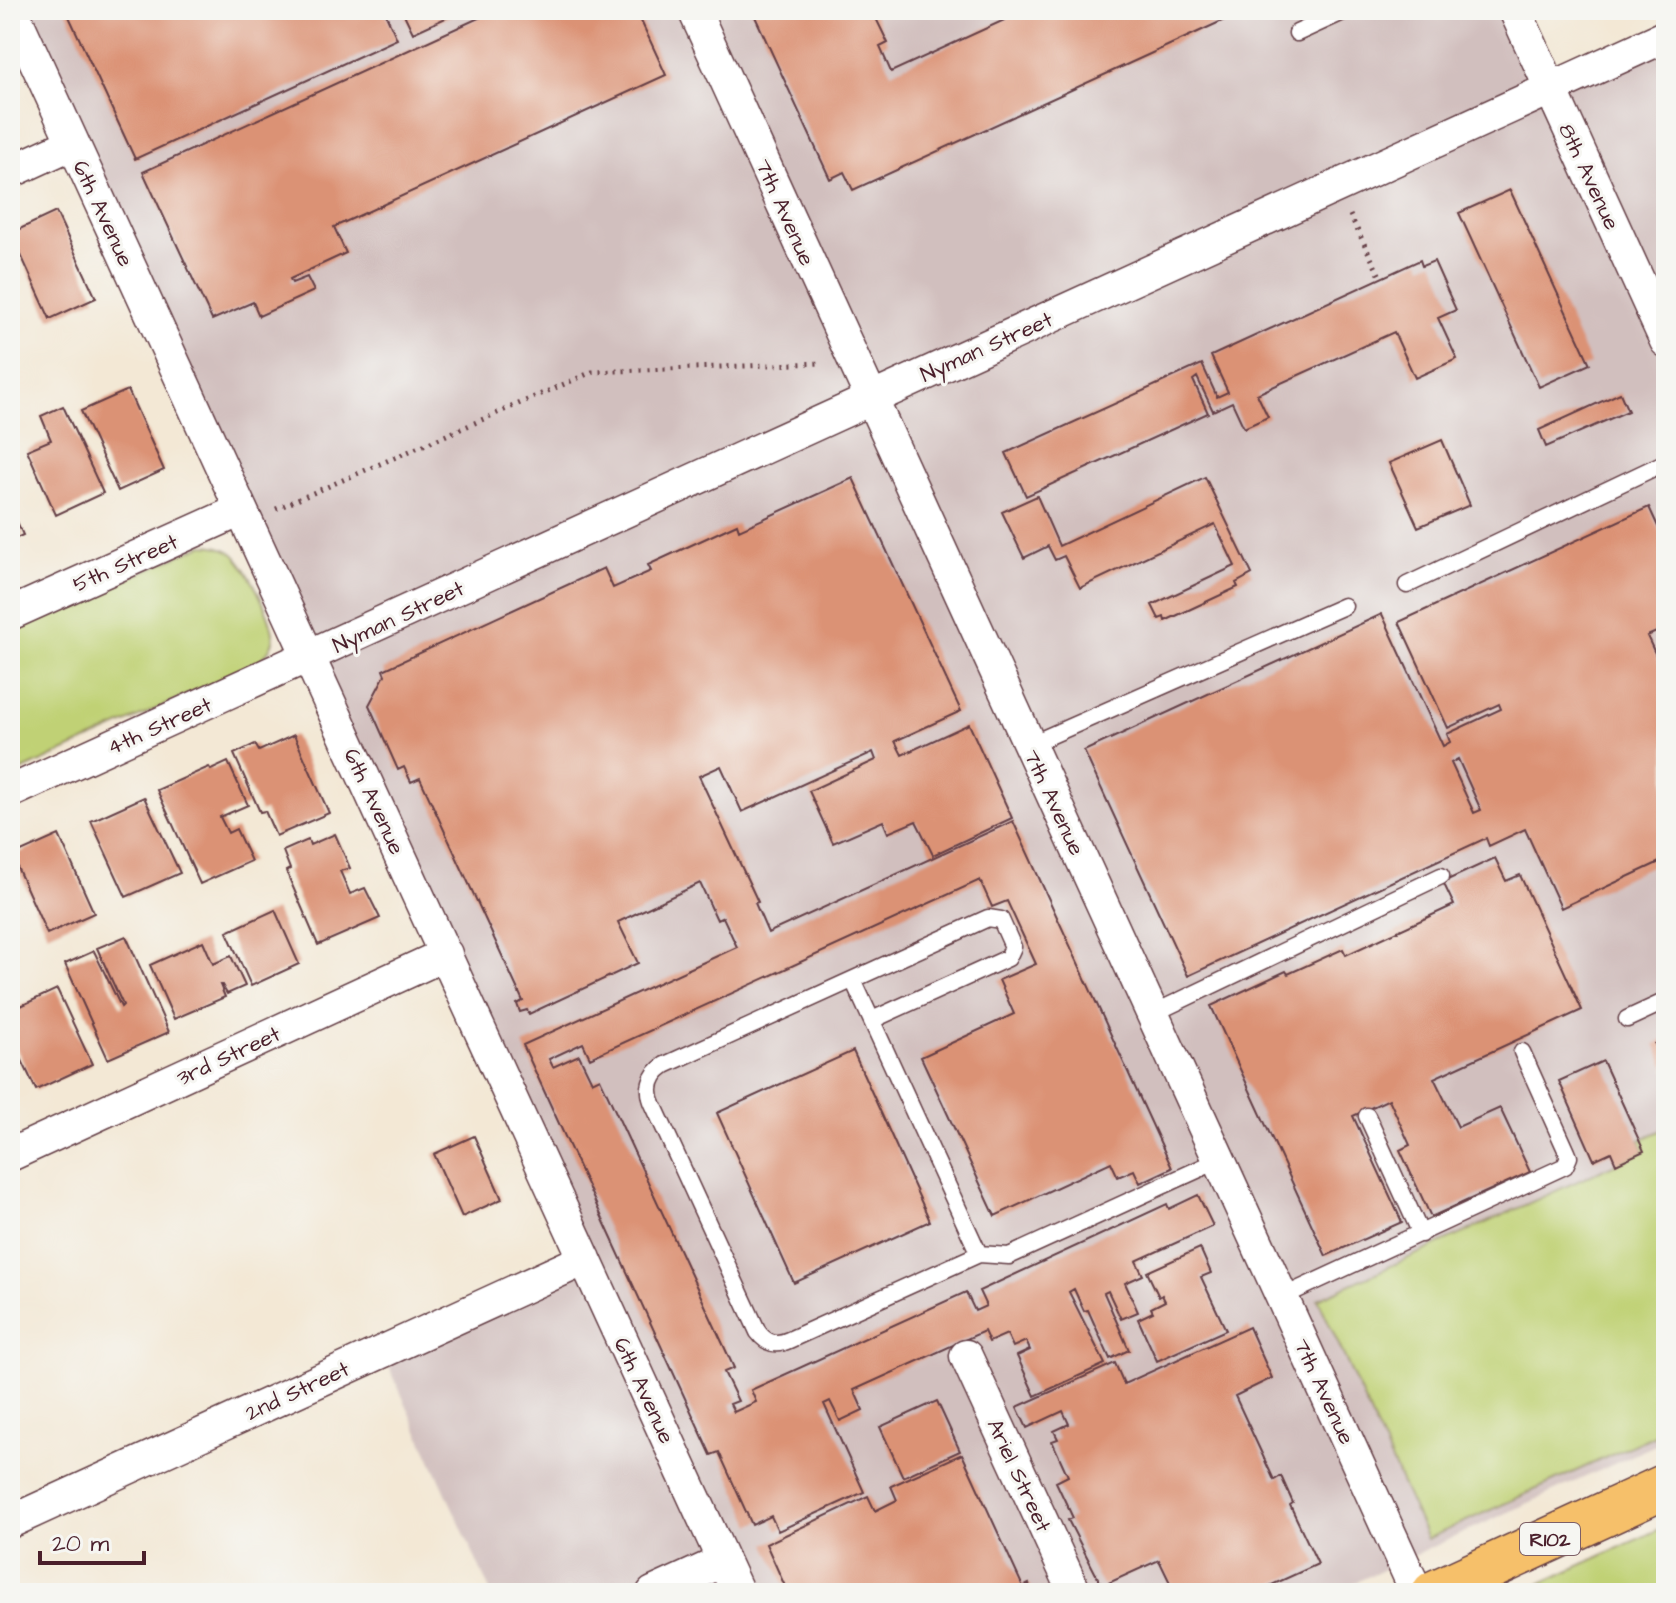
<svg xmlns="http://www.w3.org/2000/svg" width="1676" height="1603" font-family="'Architects Daughter',sans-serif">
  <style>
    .industrial { fill: #d1bfbe }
    .green { fill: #c0d174; stroke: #857850; stroke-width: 2 }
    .building { fill: #db9275; fill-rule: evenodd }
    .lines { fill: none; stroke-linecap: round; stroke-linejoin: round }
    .lane-casing { stroke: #633d44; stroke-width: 19 }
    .street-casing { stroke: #633d44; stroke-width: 35 }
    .primary-casing { stroke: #633d44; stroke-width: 47 }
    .path { stroke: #633d44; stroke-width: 5; stroke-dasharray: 2 6; stroke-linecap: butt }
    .lane { stroke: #fff; stroke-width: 16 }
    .street { stroke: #fff; stroke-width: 32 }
    .primary { stroke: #f6c06b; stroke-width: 44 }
    .labels { text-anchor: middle; stroke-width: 6; stroke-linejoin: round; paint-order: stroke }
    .shield { fill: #f6f6f2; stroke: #7e6067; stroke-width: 2 }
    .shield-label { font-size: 20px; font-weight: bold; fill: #4a1f2b }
    .street-label { font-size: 22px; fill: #4a1f2b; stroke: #f6f6f2 }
  </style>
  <rect width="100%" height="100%" fill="#f6f6f2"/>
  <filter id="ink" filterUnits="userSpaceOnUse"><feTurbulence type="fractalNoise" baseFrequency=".0125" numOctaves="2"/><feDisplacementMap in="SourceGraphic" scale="16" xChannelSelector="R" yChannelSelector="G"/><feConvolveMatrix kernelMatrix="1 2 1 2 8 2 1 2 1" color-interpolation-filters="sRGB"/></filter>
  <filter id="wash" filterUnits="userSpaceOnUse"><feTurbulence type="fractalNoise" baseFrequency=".006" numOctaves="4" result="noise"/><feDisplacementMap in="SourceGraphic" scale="32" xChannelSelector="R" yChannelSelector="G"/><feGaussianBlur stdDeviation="1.8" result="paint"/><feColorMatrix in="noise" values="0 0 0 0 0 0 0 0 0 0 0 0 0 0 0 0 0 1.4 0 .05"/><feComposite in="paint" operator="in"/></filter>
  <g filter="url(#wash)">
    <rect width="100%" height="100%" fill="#f3e8d5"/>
    <path class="industrial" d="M 12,10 L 1515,10 L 1551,88 L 1666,36 L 1666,1440 L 1332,1593 L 491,1593 L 382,1351 L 584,1260 Z"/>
    <path class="green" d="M 202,545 C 213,545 222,546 231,552 C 246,562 276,623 273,641 C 271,650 265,655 259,662 L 10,776 L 10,631 Z
      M 1666,1128 L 1666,1430 L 1427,1539 L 1318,1299 L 1644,1151 L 1640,1140 Z
      M 1666,1526 L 1666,1593 L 1520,1593 Z"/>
    <g id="blocks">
      <path class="building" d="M 66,10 L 384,10 L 397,39 L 135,159 Z
        M 402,10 L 463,10 L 413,33 Z
        M 496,10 L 636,10 L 666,75 L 334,227 L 346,253 L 290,279 L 292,283 L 307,277 L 314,291 L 259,316 L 253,302 L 212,320 L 143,172 Z
        M 752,10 L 872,10 L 888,43 L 880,47 L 891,72 L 1026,10 L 1246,10 L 853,190 L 844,172 L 830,179 Z
        M 1510,190 L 1590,364 L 1539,387 L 1459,213 Z
        M 56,212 L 96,298 L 50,319 L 11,233 Z
        M 1420,260 L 1422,266 L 1434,261 L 1456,310 L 1438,318 L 1457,359 L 1415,378 L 1394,332 L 1257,394 L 1268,417 L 1244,428 L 1232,402 L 1213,411 L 1197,377 L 1193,380 L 1208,413 L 1026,496 L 1006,453 L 1202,364 L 1217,397 L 1228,392 L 1211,356 Z
        M 128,390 L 164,470 L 118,491 L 81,411 Z
        M 1620,393 L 1628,411 L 1546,447 L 1539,430 Z
        M 63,406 L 103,493 L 56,515 L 27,450 L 51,440 L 41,416 Z
        M 1442,440 L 1470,505 L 1418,527 L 1389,463 Z
        M 1205,477 L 1252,574 L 1236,583 L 1238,587 L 1165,621 L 1164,617 L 1159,619 L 1152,605 L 1235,566 L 1215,524 L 1080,588 L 1064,556 L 1055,560 L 1048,546 L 1024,558 L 1002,512 L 1037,496 L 1059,546 Z
        M 853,478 L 961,711 L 895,741 L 902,755 L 969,724 L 1012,818 L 933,855 L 916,821 L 888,833 L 883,821 L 833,843 L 809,791 L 876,760 L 873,752 L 742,812 L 721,766 L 699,776 L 758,902 L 755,903 L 768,933 L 1013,821 L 1172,1168 L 1140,1183 L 1134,1170 L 1118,1177 L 1111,1162 L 995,1216 L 921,1057 L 1014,1014 L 999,980 L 1036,964 L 1007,901 L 992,907 L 980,880 L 590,1058 L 583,1043 L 549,1059 L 553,1067 L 579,1055 L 592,1082 L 600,1078 L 734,1368 L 724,1372 L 738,1401 L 730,1404 L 734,1412 L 756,1402 L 751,1390 L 966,1292 L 975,1311 L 986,1306 L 979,1291 L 1167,1204 L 1169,1209 L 1198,1195 L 1213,1226 L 1136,1261 L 1143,1275 L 1125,1283 L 1138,1312 L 1121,1319 L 1108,1291 L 1104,1293 L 1129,1350 L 1110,1359 L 1088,1310 L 1084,1311 L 1074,1289 L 1069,1292 L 1105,1364 L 1035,1396 L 1017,1356 L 1030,1350 L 1026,1341 L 1013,1347 L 1007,1334 L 989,1342 L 984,1331 L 854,1390 L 863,1410 L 840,1421 L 830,1401 L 824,1404 L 864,1492 L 778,1531 L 771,1516 L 752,1525 L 719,1452 L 711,1455 L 523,1045 L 737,947 L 723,917 L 717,920 L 700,883 L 618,922 L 638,963 L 529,1014 L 527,1010 L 520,1012 L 517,1004 L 523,1001 L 420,778 L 411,782 L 404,767 L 398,770 L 369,705 L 385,675 L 383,670 L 604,568 L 613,588 L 651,571 L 648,565 L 737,524 L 739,530 Z
        M 10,506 L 23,535 L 10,541 Z
        M 1649,507 L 1666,544 L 1666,628 L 1647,636 L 1666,677 L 1666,859 L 1561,908 L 1525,829 L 1489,846 L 1486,838 L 1188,976 L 1084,751 L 1382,614 L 1443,746 L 1450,742 L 1447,734 L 1501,709 L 1499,704 L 1448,728 L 1399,622 ZM 1458,759 L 1481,810 L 1474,813 L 1451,763 Z
        M 294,735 L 329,813 L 276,836 L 265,811 L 260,812 L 234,754 L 255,744 L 259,751 Z
        M 228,762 L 248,805 L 220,817 L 228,833 L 236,829 L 251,861 L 200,884 L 157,790 L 209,767 L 211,770 Z
        M 144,797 L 180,873 L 126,897 L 91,821 Z
        M 335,834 L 350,868 L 340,871 L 350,894 L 365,888 L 380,918 L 318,945 L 286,871 L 290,869 L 283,851 L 308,840 L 310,845 Z
        M 59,835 L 94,913 L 47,934 L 12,856 Z
        M 1495,858 L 1506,881 L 1520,875 L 1582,1010 L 1434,1078 L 1458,1127 L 1500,1108 L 1530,1172 L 1431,1217 L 1400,1150 L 1410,1145 L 1389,1099 L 1353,1116 L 1402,1222 L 1326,1256 L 1211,1006 L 1286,971 L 1288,974 L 1343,949 L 1346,955 L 1454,905 L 1443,882 Z
        M 275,910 L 299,964 L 251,986 L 227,932 Z
        M 126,936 L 169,1032 L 108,1059 L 65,964 L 94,951 L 121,1007 L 123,1005 L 97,948 Z
        M 203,941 L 213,964 L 231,956 L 245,986 L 227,994 L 222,985 L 220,985 L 225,997 L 174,1019 L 150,965 Z
        M 57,989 L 92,1064 L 36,1090 L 10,1035 L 10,1011 Z
        M 1666,1038 L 1666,1068 L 1655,1044 Z
        M 853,1051 L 930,1221 L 794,1283 L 717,1113 Z
        M 1603,1061 L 1644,1151 L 1616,1164 L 1611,1152 L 1594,1160 L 1559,1081 Z
        M 474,1136 L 502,1199 L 462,1217 L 434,1154 Z
        M 1200,1248 L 1211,1273 L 1201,1277 L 1226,1330 L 1157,1361 L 1138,1319 L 1153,1312 L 1151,1308 L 1165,1301 L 1162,1295 L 1159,1297 L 1147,1272 Z
        M 1249,1327 L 1272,1378 L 1235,1396 L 1274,1480 L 1281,1476 L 1293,1503 L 1290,1505 L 1318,1564 L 1254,1593 L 1251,1593 L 1247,1586 L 1232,1593 L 1183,1593 L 1181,1588 L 1174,1591 L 1159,1560 L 1102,1586 L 1068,1520 L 1073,1518 L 1056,1482 L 1068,1476 L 1052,1441 L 1058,1439 L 1054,1431 L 1069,1424 L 1063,1411 L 1027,1428 L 1017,1407 L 1115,1363 L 1124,1384 Z
        M 937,1401 L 960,1451 L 903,1477 L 880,1427 Z
        M 962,1454 L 1023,1587 L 1029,1584 L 1032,1593 L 788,1593 L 766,1544 L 868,1496 L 875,1511 L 897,1500 L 891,1486 Z"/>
    </g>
  </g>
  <g filter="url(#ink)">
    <use href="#blocks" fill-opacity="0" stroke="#633d44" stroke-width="2"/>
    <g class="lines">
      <g class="lane-casing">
        <path id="lane" d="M 1297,33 L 1347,10
          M 1407,585 L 1666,462
          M 1029,745 L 1344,606
          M 853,980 L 979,1254
          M 1152,1014 L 1441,876
          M 1627,1019 L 1666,1001
          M 872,1020 L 1008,958 L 1013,947 L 1001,920 L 988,918 L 665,1065 C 650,1075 646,1090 654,1106 L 758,1332 C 766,1343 776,1346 789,1340 L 979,1254 L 1009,1256 L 1219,1160
          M 1367,1116 L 1421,1234
          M 1282,1297 L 1565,1166 L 1569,1157 L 1567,1152 L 1522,1052"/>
      </g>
      <g class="street-casing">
        <path id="street" d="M 12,10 L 738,1593
          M 694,10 L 1417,1593
          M 1515,10 L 1666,341
          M 10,172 L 73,143
          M 10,614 L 241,510
          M 10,792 L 1666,36
          M 10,1155 L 446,954
          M 966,1356 L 1075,1593
          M 10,1522 L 585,1259
          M 653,1593 L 723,1561"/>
      </g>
      <g class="primary-casing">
        <path id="primary" d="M 1434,1593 L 1666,1486"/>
      </g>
      <path class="path" d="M 1350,215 L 1381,278
        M 276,509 L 592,372 L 821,363"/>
      <use href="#lane" class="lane"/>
      <use href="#street" class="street"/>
      <use href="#primary" class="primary"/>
    </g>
  </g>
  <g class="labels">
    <rect class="shield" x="1520" y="1523" width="60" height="32" rx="6"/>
    <g class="shield-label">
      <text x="1550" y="1546">R102</text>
    </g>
    <g class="street-label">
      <text transform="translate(1590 176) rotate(65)" y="8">8th Avenue</text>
      <text transform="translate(786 212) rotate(66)" y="8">7th Avenue</text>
      <text transform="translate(104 213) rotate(65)" y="8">6th Avenue</text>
      <text transform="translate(986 346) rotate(-24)" y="8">Nyman Street</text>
      <text transform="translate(125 562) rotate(-24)" y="8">5th Street</text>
      <text transform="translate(398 616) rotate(-25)" y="8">Nyman Street</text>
      <text transform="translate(159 725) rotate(-24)" y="8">4th Street</text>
      <text transform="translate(375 801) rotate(65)" y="8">6th Avenue</text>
      <text transform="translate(1055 802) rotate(65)" y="8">7th Avenue</text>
      <text transform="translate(228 1055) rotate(-25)" y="8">3rd Street</text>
      <text transform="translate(297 1390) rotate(-25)" y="8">2nd Street</text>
      <text transform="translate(645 1390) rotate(65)" y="8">6th Avenue</text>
      <text transform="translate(1325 1391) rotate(65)" y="8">7th Avenue</text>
      <text transform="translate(1020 1475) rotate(65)" y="8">Ariel Street</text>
    </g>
  </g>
  <rect width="1676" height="1603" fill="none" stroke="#f6f6f2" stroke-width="40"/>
  <path d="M40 1551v12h104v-12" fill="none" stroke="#4a1f2b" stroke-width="4"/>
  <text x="52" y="1551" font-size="24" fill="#4a1f2b" stroke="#f6f6f2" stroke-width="6" paint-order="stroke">20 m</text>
</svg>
